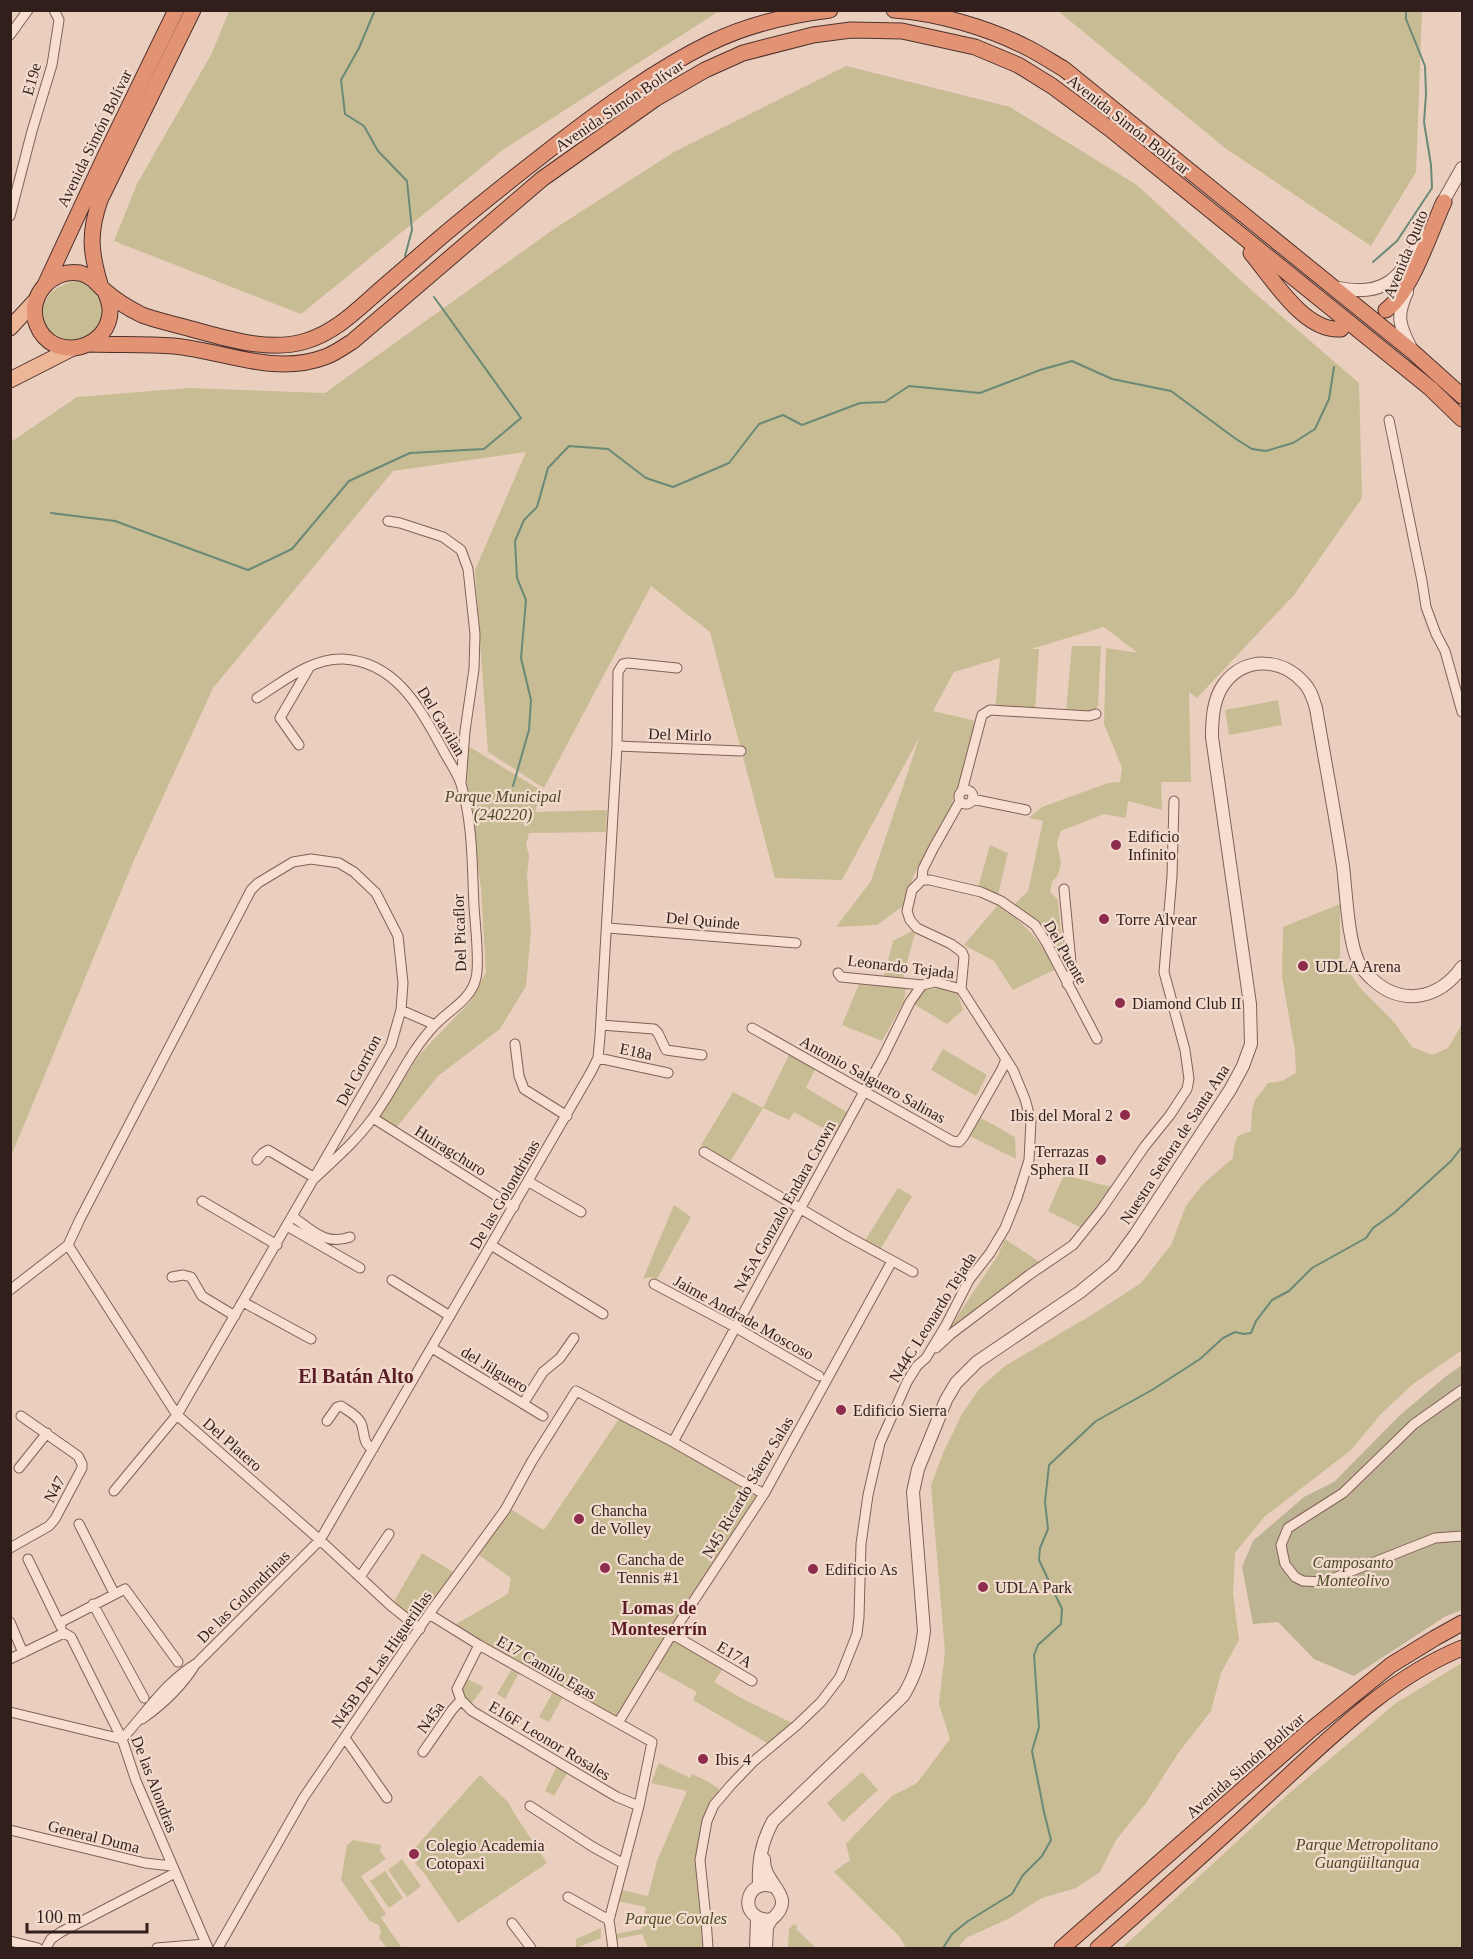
<svg xmlns="http://www.w3.org/2000/svg" width="1473" height="1959" font-family="'Times New Roman',serif">
  <style>
    .green { fill: #c7bc93 }
    .cemetery { fill: #bcb393 }
    .lines { fill: none; stroke-linecap: round; stroke-linejoin: round }
    .stream { stroke: #6a8977; stroke-width: 2 }
    .minor-casing { stroke: #826058; stroke-width: 11 }
    .tertiary-casing { stroke: #826058; stroke-width: 14 }
    .primary-casing { stroke: #4f312d; stroke-width: 17 }
    .trunk-casing { stroke: #4f312d; stroke-width: 17 }
    .minor { stroke: #f6ded1; stroke-width: 9 }
    .tertiary { stroke: #f6ded1; stroke-width: 12 }
    .primary { stroke: #edb697; stroke-width: 15 }
    .trunk { stroke: #e29374; stroke-width: 15 }
    .poi-dot { fill: #8d2c4d; stroke: #f2dbcd; stroke-width: 2 }
    .labels { text-anchor: middle; stroke-width: 4.5; stroke-linejoin: round; paint-order: stroke }
    .street-label { font-size: 16px; fill: #321f1c; stroke: #f2dbcd }
    .park-label { font-size: 16px; font-style: italic; fill: #4d4a24; stroke: #f2dbcd }
    .poi-label { font-size: 16px; fill: #321f1c; stroke: #f2dbcd; text-anchor: start }
    .neighbourhood-label { font-size: 18px; font-weight: bold; fill: #5c1e26; stroke: #f2dbcd }
    .quarter-label { font-size: 20px; font-weight: bold; fill: #5c1e26; stroke: #f2dbcd }
  </style>
  <rect width="100%" height="100%" fill="#eacfbe"/>
  <path class="green" d="M 229,11 L 229,10 L 727,11 L 716,13 L 504,149 L 301,314 L 114,241 L 137,184 L 212,53 Z
    M 1058,11 L 1422,11 L 1416,172 L 1371,246 L 1225,148 Z
    M 846,66 L 1010,107 L 1137,185 L 1258,296 L 1359,383 L 1362,498 L 1294,595 L 1197,698 L 1189,692 L 1191,782 L 1161,782 L 1162,810 L 1128,801 L 1126,818 L 1104,814 L 1061,831 L 1057,843 L 1061,863 L 1058,875 L 1052,882 L 1050,892 L 1058,900 L 1064,967 L 1055,947 L 1039,923 L 1015,904 L 1028,891 L 1043,821 L 1029,818 L 1042,807 L 1108,783 L 1120,782 L 1122,768 L 1104,724 L 1106,648 L 1138,653 L 1104,627 L 1031,649 L 1039,649 L 1035,710 L 995,710 L 1000,658 L 954,672 L 933,711 L 980,722 L 959,788 L 952,802 L 958,803 L 940,828 L 914,875 L 903,906 L 877,925 L 836,927 L 871,881 L 920,736 L 842,880 L 775,878 L 710,632 L 651,586 L 544,788 L 488,752 L 475,570 L 526,452 L 393,471 L 213,688 L 135,858 L 11,1156 L 11,442 L 77,397 L 189,388 L 325,393 L 554,229 L 674,152 Z
    M 80,281 L 90,284 L 105,299 L 103,330 L 66,345 C 60,340 51,336 47,330 C 32,304 55,282 80,281 Z
    M 1072,646 L 1101,646 L 1098,706 L 1093,712 L 1066,711 Z
    M 1278,700 L 1282,725 L 1229,735 L 1225,710 Z
    M 468,746 L 542,791 L 535,812 L 607,810 L 606,832 L 529,833 L 526,845 L 529,855 L 527,876 L 531,932 L 526,986 L 500,1029 L 438,1076 L 396,1128 L 379,1117 L 419,1055 L 472,1000 L 486,972 L 481,888 L 467,784 Z
    M 990,845 L 1008,853 L 997,899 L 977,891 Z
    M 1340,904 L 1340,959 L 1361,989 L 1394,1022 L 1412,1047 L 1432,1055 L 1448,1048 L 1462,1024 L 1462,1350 L 1413,1384 L 1381,1414 L 1351,1450 L 1264,1517 L 1235,1553 L 1233,1593 L 1239,1640 L 1221,1673 L 1211,1711 L 1179,1752 L 1146,1803 L 1116,1840 L 1100,1872 L 1076,1888 L 1042,1898 L 1010,1918 L 966,1938 L 958,1948 L 906,1948 L 899,1936 L 834,1872 L 850,1860 L 846,1844 L 892,1796 L 917,1783 L 950,1739 L 939,1704 L 945,1652 L 931,1485 L 944,1451 L 962,1414 L 980,1388 L 1005,1366 L 1095,1313 L 1141,1283 L 1171,1245 L 1186,1206 L 1202,1185 L 1233,1158 L 1234,1146 L 1238,1136 L 1251,1131 L 1252,1110 L 1255,1100 L 1268,1083 L 1282,1081 L 1296,1073 L 1295,1051 L 1282,977 L 1283,927 Z
    M 998,905 C 1025,924 1040,940 1056,969 L 1013,990 L 994,961 L 964,945 Z
    M 916,929 L 902,982 L 883,980 L 893,941 Z
    M 860,982 L 906,988 L 904,1001 L 882,1041 L 842,1025 Z
    M 916,988 L 956,989 L 963,1010 L 947,1024 L 912,1003 Z
    M 943,1049 L 987,1075 L 976,1096 L 931,1070 Z
    M 789,1055 L 815,1069 L 806,1088 L 850,1114 L 837,1136 L 794,1112 L 789,1120 L 763,1108 L 730,1162 L 701,1145 L 733,1092 L 763,1108 Z
    M 974,1114 L 1015,1137 L 1016,1159 L 962,1132 Z
    M 1064,1175 L 1115,1188 L 1084,1229 L 1048,1211 Z
    M 898,1188 L 912,1196 L 880,1250 L 864,1242 Z
    M 674,1205 L 691,1217 L 657,1279 L 650,1277 L 643,1279 Z
    M 1005,1239 L 1041,1263 L 1003,1292 L 949,1329 L 998,1255 Z
    M 619,1419 L 718,1468 L 764,1494 L 672,1634 L 724,1667 L 714,1682 L 743,1699 L 792,1723 L 772,1746 L 693,1700 L 697,1692 L 652,1667 L 617,1722 L 451,1627 L 508,1594 L 511,1578 L 476,1553 L 507,1507 L 544,1530 Z
    M 422,1553 L 458,1575 L 423,1624 L 415,1621 L 393,1603 Z
    M 1462,1663 L 1462,1948 L 1122,1948 L 1285,1797 L 1396,1703 Z
    M 513,1667 L 520,1671 L 505,1699 L 497,1694 Z
    M 463,1677 L 484,1687 L 471,1704 L 458,1690 Z
    M 554,1690 L 564,1695 L 549,1722 L 539,1717 Z
    M 659,1763 L 690,1778 L 692,1774 L 707,1781 L 719,1789 L 701,1847 L 708,1948 L 648,1948 L 642,1934 L 616,1939 L 616,1934 L 642,1929 L 646,1907 L 618,1901 L 622,1890 L 648,1896 L 657,1861 L 687,1791 L 651,1783 Z
    M 558,1764 L 569,1770 L 554,1796 L 545,1791 Z
    M 862,1772 L 878,1790 L 843,1822 L 827,1803 Z
    M 480,1775 L 509,1803 L 514,1813 L 547,1863 L 458,1923 L 424,1873 L 415,1863 L 419,1860 L 413,1850 Z
    M 353,1840 L 381,1845 L 380,1851 L 386,1859 L 361,1876 L 386,1914 L 381,1918 L 402,1948 L 387,1948 L 379,1938 L 381,1933 L 379,1925 L 370,1921 L 341,1880 L 347,1845 Z
    M 402,1859 L 421,1886 L 407,1897 L 388,1870 Z
    M 385,1871 L 403,1898 L 389,1908 L 370,1881 Z
    M 794,1924 L 798,1927 L 796,1929 L 816,1948 L 788,1948 L 789,1929 Z
    M 601,1928 L 601,1938 L 576,1948 L 576,1939 Z"/>
  <path class="cemetery" d="M 1462,1365 L 1462,1610 L 1446,1616 L 1354,1676 L 1314,1659 L 1278,1622 L 1253,1624 L 1242,1567 L 1253,1541 L 1304,1497 L 1334,1482 L 1399,1416 L 1445,1377 Z"/>
  <g class="lines">
    <path class="stream" d="M 375,10 L 359,48 L 341,80 L 345,114 L 364,126 L 378,151 L 407,181 L 412,230 L 405,256
      M 1373,262 L 1397,241 L 1432,188 L 1431,165 L 1424,122 L 1426,94 L 1425,66 L 1406,19 L 1406,10
      M 51,513 L 115,521 L 248,570 L 292,549 L 349,481 L 410,453 L 484,449 L 521,418 L 434,297
      M 513,786 L 529,730 L 531,700 L 521,658 L 526,600 L 517,578 L 515,541 L 524,520 L 537,507 L 548,468 L 569,446 L 608,449 L 646,478 L 673,487 L 729,463 L 759,424 L 783,415 L 802,425 L 860,403 L 885,402 L 909,386 L 980,393 L 1040,370 L 1072,361 L 1112,379 L 1171,391 L 1236,439 L 1252,449 L 1266,451 L 1293,443 L 1315,429 L 1329,399 L 1334,367
      M 943,1948 L 952,1934 L 968,1921 L 1012,1894 L 1023,1875 L 1042,1856 L 1051,1840 L 1044,1812 L 1032,1751 L 1039,1727 L 1034,1655 L 1038,1645 L 1061,1624 L 1062,1609 L 1039,1560 L 1040,1548 L 1048,1529 L 1045,1502 L 1049,1465 L 1096,1421 L 1152,1390 L 1200,1359 L 1223,1338 L 1235,1332 L 1244,1334 L 1251,1333 L 1256,1321 L 1272,1300 L 1289,1291 L 1312,1268 L 1366,1238 L 1373,1228 L 1394,1213 L 1451,1161 L 1462,1147"/>
    <g class="minor-casing">
      <path id="minor" d="M 10,35 L 28,10
        M 10,216 L 32,131 L 52,65 L 59,20 L 54,10
        M 1389,420 L 1422,581 L 1426,607 L 1436,634 L 1445,651 L 1462,712
        M 388,521 L 400,523 L 443,537 L 461,550 L 468,569 L 475,634 L 474,669 L 465,731 L 461,783
        M 299,745 L 280,718 L 309,668
        M 617,746 L 741,751
        M959 797a7 7 0 1 1 14 0a7 7 0 1 1-14 0Z
        M 962,791 L 982,715 L 990,710 L 1089,716 L 1096,714
        M 972,799 L 1026,810
        M 960,801 L 933,849 L 923,869 L 922,880 L 912,890 L 907,911 L 910,920 L 917,928 L 951,944 L 962,952 L 964,957 L 961,989
        M 922,880 L 930,880 L 981,892 L 1001,901 L 1035,925 L 1046,942 L 1097,1039
        M 1064,889 L 1072,973 L 1067,984
        M 608,928 L 796,943
        M 838,973 L 841,977 L 922,985 L 935,982 L 961,989
        M 401,1010 L 435,1025
        M 601,1025 L 654,1029 L 658,1033 L 666,1050 L 702,1055
        M 752,1028 L 952,1141 L 959,1142 L 964,1136 L 1002,1069 L 1006,1059
        M 515,1044 L 519,1076 L 524,1089 L 567,1116
        M 598,1058 L 668,1073
        M 373,1118 L 514,1207
        M 704,1152 L 847,1236 L 913,1272
        M 257,1160 L 263,1153 L 268,1150 L 315,1178 C 335,1159 356,1141 372,1119 C 395,1089 408,1053 435,1025 C 449,1010 471,1000 476,978 C 480,962 475,924 474,906 C 472,866 473,823 461,784 C 457,772 448,760 442,748 C 419,707 396,662 343,659 C 311,658 283,682 257,698
        M 529,1182 L 581,1212
        M 202,1201 L 277,1245
        M 293,1217 C 312,1230 325,1246 350,1237
        M 287,1226 L 360,1268
        M 68,1245 L 177,1415 L 320,1540 L 391,1606 L 420,1629
        M 491,1245 L 603,1314
        M 172,1277 L 183,1275 L 191,1277 L 202,1296 L 235,1316
        M 392,1280 L 450,1316
        M 654,1284 L 735,1327 L 819,1376
        M 10,1290 L 68,1245 L 80,1219 L 251,890 L 258,883 L 293,862 L 311,859 L 339,863 L 354,872 L 376,893 L 398,936 L 403,983 L 401,1010 L 391,1045 L 177,1415 L 114,1491
        M 243,1302 L 311,1339
        M 432,1348 L 543,1416
        M 936,1348 L 951,1334 L 1029,1275 L 1073,1245 L 1101,1210 L 1145,1146 L 1170,1115 L 1187,1089 L 1189,1079 L 1185,1050 L 1164,972 L 1172,876 L 1174,801
        M 1462,1390 L 1414,1424 L 1343,1493 L 1288,1528 L 1281,1545 L 1285,1564 L 1295,1577 L 1303,1581 L 1324,1582 L 1435,1538 L 1462,1536
        M 523,1404 L 543,1372 L 560,1358 L 574,1338
        M 327,1421 L 337,1407 L 341,1406 C 348,1411 357,1415 361,1423 C 365,1432 362,1444 373,1449
        M 673,1442 L 883,1057 L 910,1002 L 922,985
        M 19,1468 L 47,1433
        M 79,1524 L 114,1593
        M 10,1548 L 49,1526 L 55,1519 L 82,1468 L 82,1464 L 78,1456 L 21,1416
        M 28,1559 L 61,1627
        M 360,1577 L 389,1534
        M 93,1604 L 144,1698
        M 429,1614 L 479,1645 L 652,1742 L 639,1806 L 609,1920 L 613,1948
        M 10,1622 L 23,1653
        M 59,1623 L 125,1589 L 178,1662
        M 672,1634 L 752,1681
        M 479,1645 L 457,1689 L 461,1700 L 472,1711 L 617,1797 L 639,1806
        M 10,1659 L 64,1633 L 71,1637 L 122,1739 L 136,1781 L 208,1948
        M 10,1712 L 122,1739
        M 142,1719 C 162,1705 182,1686 195,1665
        M 618,1723 L 672,1634 L 764,1494 L 892,1261
        M 345,1738 L 387,1798
        M 122,1739 C 147,1712 164,1683 197,1663 L 320,1540 L 591,1072 L 598,1058 L 600,1036 L 617,746 L 618,672 L 623,664 L 628,663 L 677,668
        M 423,1752 L 452,1710 L 461,1700
        M 530,1806 L 593,1847 L 624,1864
        M 10,1830 L 145,1863 L 172,1866
        M 568,1897 L 609,1920
        M 512,1923 L 531,1948
        M 10,1941 L 38,1948
        M 46,1948 L 51,1939 L 61,1932 L 175,1873
        M 157,1948 L 205,1944
        M 218,1948 L 304,1797 L 429,1614 L 505,1510 L 532,1461 L 576,1391 L 673,1442 L 764,1494
        M 708,1948 L 706,1919 L 700,1860 L 707,1821 L 714,1805 L 731,1785 L 754,1761 L 797,1725 L 821,1702 L 840,1677 L 857,1634 L 859,1617 L 861,1544 L 868,1495 L 880,1443 L 907,1382 L 917,1366 L 926,1358 L 946,1325 L 969,1280 L 990,1253 L 1005,1228 L 1017,1198 L 1029,1160 L 1031,1121 L 1025,1099 L 1013,1070 L 961,989"/>
    </g>
    <g class="tertiary-casing">
      <path id="tertiary" d="M 1440,207 L 1462,168
        M 1333,287 C 1387,298 1399,279 1424,235
        M 1407,292 C 1396,316 1399,325 1411,348
        M 764,1859 C 763,1886 800,1896 771,1920 C 735,1920 746,1875 775,1887
        M 759,1886 C 758,1862 761,1843 773,1821 L 903,1696 C 916,1675 921,1655 924,1631 L 913,1492 L 918,1469 L 946,1400 L 956,1383 L 977,1362 L 1080,1292 L 1113,1265 L 1135,1235 L 1230,1090 L 1243,1066 L 1251,1044 L 1250,1004 L 1212,737 C 1212,719 1213,699 1224,684 C 1245,656 1282,658 1304,683 C 1311,690 1313,699 1316,708 C 1325,761 1335,814 1343,866 C 1346,891 1348,940 1358,961 C 1361,969 1367,974 1372,979 C 1402,1007 1439,999 1462,967
        M 756,1948 L 757,1918
        M 766,1948 L 767,1927 L 771,1920"/>
    </g>
    <g class="primary-casing">
      <path id="primary" d="M 10,328 L 36,300
        M 10,380 L 71,349"/>
    </g>
    <g class="trunk-casing">
      <path id="trunk" d="M 894,10 C 938,13 989,28 1028,48 C 1040,54 1052,62 1064,69 L 1413,352 L 1462,396
        M 1251,253 C 1273,279 1304,332 1341,329
        M 46,283 L 106,154 L 176,10
        M 100,284 C 90,251 89,232 100,200 L 193,10
        M 105,291 C 107,296 109,302 110,307 C 113,349 53,365 37,325 C 26,298 51,268 80,273 C 92,276 97,284 105,291 C 115,300 130,309 142,315 C 155,320 170,323 184,327 C 222,337 267,353 306,341 C 336,332 358,309 381,289 C 396,276 411,263 426,250 C 468,213 512,179 557,144 C 605,107 655,70 710,43 C 747,25 789,15 830,10
        M 1386,310 C 1412,291 1430,232 1444,202
        M 90,344 C 118,345 146,344 174,346 C 224,351 274,376 325,357 C 334,354 344,347 353,341 L 542,179 L 655,99 L 705,70 L 743,53 L 813,35 L 851,30 L 902,31 L 975,47 L 1018,65 L 1052,86 L 1110,129 L 1430,388 L 1462,419
        M 1062,1948 L 1308,1732 L 1391,1665 L 1435,1638 L 1462,1623
        M 1098,1948 C 1156,1897 1214,1845 1271,1792 C 1330,1738 1387,1679 1462,1648"/>
    </g>
    <use href="#minor" class="minor"/>
    <use href="#tertiary" class="tertiary"/>
    <use href="#primary" class="primary"/>
    <use href="#trunk" class="trunk"/>
  </g>
  <g class="poi-dot">
    <circle cx="1116" cy="845" r="6"/>
    <circle cx="1104" cy="919" r="6"/>
    <circle cx="1303" cy="966" r="6"/>
    <circle cx="1120" cy="1003" r="6"/>
    <circle cx="1125" cy="1115" r="6"/>
    <circle cx="1101" cy="1160" r="6"/>
    <circle cx="841" cy="1410" r="6"/>
    <circle cx="579" cy="1519" r="6"/>
    <circle cx="605" cy="1568" r="6"/>
    <circle cx="813" cy="1569" r="6"/>
    <circle cx="983" cy="1587" r="6"/>
    <circle cx="703" cy="1759" r="6"/>
    <circle cx="414" cy="1854" r="6"/>
  </g>
  <g class="labels">
    <g class="street-label">
      <text transform="translate(31 79) rotate(-74)" y="6">E19e</text>
      <text transform="translate(619 105) rotate(-34)" y="6">Avenida Simón Bolívar</text>
      <text transform="translate(1129 124) rotate(38)" y="6">Avenida Simón Bolívar</text>
      <text transform="translate(94 138) rotate(-64)" y="6">Avenida Simón Bolívar</text>
      <text transform="translate(1405 254) rotate(-68)" y="6">Avenida Quito</text>
      <text transform="translate(442 721) rotate(59)" y="6">Del Gavilan</text>
      <text transform="translate(680 734) rotate(2)" y="6">Del Mirlo</text>
      <text transform="translate(703 920) rotate(5)" y="6">Del Quinde</text>
      <text transform="translate(459 933) rotate(-92)" y="6">Del Picaflor</text>
      <text transform="translate(1066 952) rotate(60)" y="6">Del Puente</text>
      <text transform="translate(901 966) rotate(7)" y="6">Leonardo Tejada</text>
      <text transform="translate(636 1051) rotate(12)" y="6">E18a</text>
      <text transform="translate(358 1070) rotate(-62)" y="6">Del Gorrion</text>
      <text transform="translate(873 1079) rotate(29)" y="6">Antonio Salguero Salinas</text>
      <text transform="translate(1174 1144) rotate(-57)" y="6">Nuestra Señora de Santa Ana</text>
      <text transform="translate(451 1150) rotate(32)" y="6">Huiragchuro</text>
      <text transform="translate(504 1194) rotate(-60)" y="6">De las Golondrinas</text>
      <text transform="translate(784 1206) rotate(-61)" y="6">N45A Gonzalo Endara Crown</text>
      <text transform="translate(744 1317) rotate(29)" y="6">Jaime Andrade Moscoso</text>
      <text transform="translate(932 1317) rotate(-58)" y="6">N44C Leonardo Tejada</text>
      <text transform="translate(495 1369) rotate(31)" y="6">del Jilguero</text>
      <text transform="translate(233 1444) rotate(41)" y="6">Del Platero</text>
      <text transform="translate(747 1487) rotate(-59)" y="6">N45 Ricardo Sáenz Salas</text>
      <text transform="translate(54 1489) rotate(-62)" y="6">N47</text>
      <text transform="translate(243 1596) rotate(-45)" y="6">De las Golondrinas</text>
      <text transform="translate(735 1654) rotate(30)" y="6">E17A</text>
      <text transform="translate(381 1659) rotate(-55)" y="6">N45B De Las Higuerillas</text>
      <text transform="translate(547 1667) rotate(30)" y="6">E17 Camilo Egas</text>
      <text transform="translate(430 1717) rotate(-54)" y="6">N45a</text>
      <text transform="translate(550 1740) rotate(31)" y="6">E16F Leonor Rosales</text>
      <text transform="translate(1245 1765) rotate(-41)" y="6">Avenida Simón Bolívar</text>
      <text transform="translate(155 1784) rotate(69)" y="6">De las Alondras</text>
      <text transform="translate(94 1836) rotate(14)" y="6">General Duma</text>
    </g>
    <g class="park-label">
      <text x="503" y="802">Parque Municipal<tspan x="503" dy="18">(240220)</tspan></text>
      <text x="1353" y="1568">Camposanto<tspan x="1353" dy="18">Monteolivo</tspan></text>
      <text x="1367" y="1850">Parque Metropolitano<tspan x="1367" dy="18">Guangüiltangua</tspan></text>
      <text x="676" y="1924">Parque Covales</text>
    </g>
    <g class="poi-label">
      <text x="1128" y="842">Edificio<tspan x="1128" dy="18">Infinito</tspan></text>
      <text x="1116" y="925">Torre Alvear</text>
      <text x="1315" y="972">UDLA Arena</text>
      <text x="1132" y="1009">Diamond Club II</text>
      <text x="1113" y="1121" text-anchor="end">Ibis del Moral 2</text>
      <text x="1089" y="1157" text-anchor="end">Terrazas<tspan x="1089" dy="18">Sphera II</tspan></text>
      <text x="853" y="1416">Edificio Sierra</text>
      <text x="591" y="1516">Chancha<tspan x="591" dy="18">de Volley</tspan></text>
      <text x="617" y="1565">Cancha de<tspan x="617" dy="18">Tennis #1</tspan></text>
      <text x="825" y="1575">Edificio As</text>
      <text x="995" y="1593">UDLA Park</text>
      <text x="715" y="1765">Ibis 4</text>
      <text x="426" y="1851">Colegio Academia<tspan x="426" dy="18">Cotopaxi</tspan></text>
    </g>
    <g class="neighbourhood-label">
      <text x="659" y="1614">Lomas de<tspan x="659" dy="21">Monteserrín</tspan></text>
    </g>
    <g class="quarter-label">
      <text x="356" y="1383">El Batán Alto</text>
    </g>
  </g>
  <rect width="1473" height="1959" fill="none" stroke="#321f1c" stroke-width="24"/>
  <path d="M27 1923v9h120v-9" fill="none" stroke="#321f1c" stroke-width="3"/>
  <text x="36" y="1923" font-size="18" fill="#321f1c" stroke="#f2dbcd" stroke-width="4.5" paint-order="stroke">100 m</text>
</svg>
